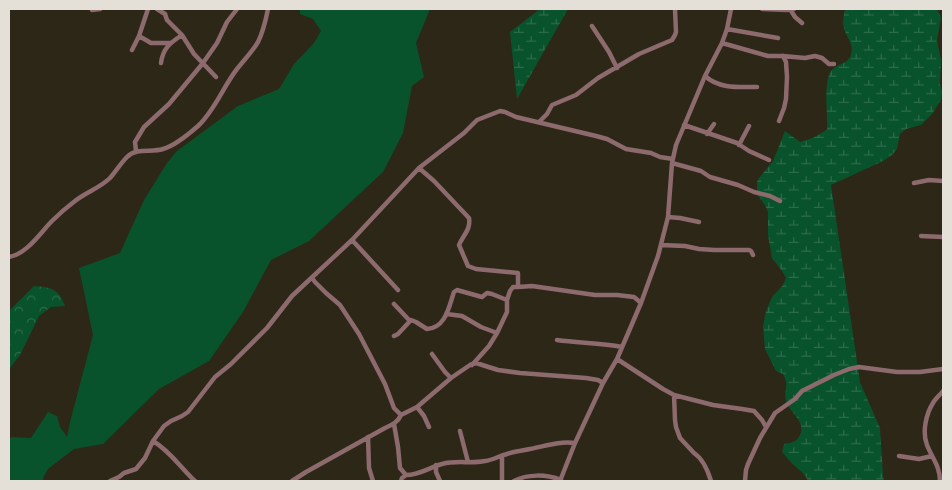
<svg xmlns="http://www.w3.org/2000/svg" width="952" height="490" font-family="Lato,sans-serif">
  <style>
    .grass { fill: #08532c }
    .forest { fill: url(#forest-crowns) }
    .wetland { fill: url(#wetland-marsh) }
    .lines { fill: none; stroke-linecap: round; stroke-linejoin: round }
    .street { stroke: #8d6a6d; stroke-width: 4.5 }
  </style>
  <defs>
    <pattern id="forest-crowns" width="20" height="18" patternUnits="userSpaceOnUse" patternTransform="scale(1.25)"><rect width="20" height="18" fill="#08532c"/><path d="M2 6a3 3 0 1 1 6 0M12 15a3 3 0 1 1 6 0" fill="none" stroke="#2c6b4a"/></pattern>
    <pattern id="wetland-marsh" width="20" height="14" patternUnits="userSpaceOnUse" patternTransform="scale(1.25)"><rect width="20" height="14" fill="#08532c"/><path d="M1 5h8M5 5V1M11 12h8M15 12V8" fill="none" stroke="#2c6b4a"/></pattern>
  </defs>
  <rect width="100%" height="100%" fill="#2d2718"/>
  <path class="grass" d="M 300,9 L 430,9 L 416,43 L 424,77 L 412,86 L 403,133 L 383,172 L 309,241 L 271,260 L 243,312 L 209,361 L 159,389 L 103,444 L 74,449 L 48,469 L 44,476 L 43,481 L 9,481 L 9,441 L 11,437 L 31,438 L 48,412 L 57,416 L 60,427 L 67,437 L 70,422 L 93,335 L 79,268 L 120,253 L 144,200 L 167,163 L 177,151 L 238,106 L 279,89 L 294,64 L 314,43 L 321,31 L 313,19 L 300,14 Z"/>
  <path class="forest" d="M 34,286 C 51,287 59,289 65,306 L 51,307 L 39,316 L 20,355 L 9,369 L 9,311 Z"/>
  <path class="wetland" d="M 540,9 L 568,9 L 517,99 L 510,32 Z
    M 845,9 L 937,9 L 941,18 L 937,40 L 941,60 L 940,84 L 942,92 L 941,100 L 932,114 L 921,125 L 906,129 L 900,134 L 897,149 L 892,155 L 883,161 L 831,185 L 860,382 L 880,428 L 883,476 L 884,481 L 808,481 C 805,473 800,471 794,465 C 790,462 786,456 782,452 L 784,444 C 791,443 797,442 800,435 C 806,421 790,413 786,401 C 784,394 787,389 786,382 C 786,381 784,375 783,374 L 776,371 L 765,349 L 763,326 L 766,311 L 772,297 L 783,285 L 786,278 L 782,271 L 772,258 L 768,235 L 768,212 L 765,205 L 757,194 L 757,182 L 759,178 L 773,161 L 785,131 L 800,142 C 809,140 820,135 827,129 C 828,114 823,83 831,71 C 837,63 848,65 851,54 C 854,43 846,37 844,28 C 842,22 844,15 845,9 Z"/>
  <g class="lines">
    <path class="street" d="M 157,9 L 165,14 L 167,20 L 182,35 L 194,54 L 216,77
      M 762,9 L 787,10 L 794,9
      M 790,9 L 795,17 L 802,23
      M 92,10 L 100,9
      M 592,26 L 609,52 L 617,68
      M 727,29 L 778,38
      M 139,36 L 151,43 L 170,43
      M 722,43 L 768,56 L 783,56 L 805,58 L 815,56 L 822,58 L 829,64 L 834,64
      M 132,50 L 139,36 L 148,9
      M 161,63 C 163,48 170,43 182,35
      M 705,76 C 719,89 739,87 757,87
      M 779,121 L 784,108 L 786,99 L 787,77 L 786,62 L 783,56
      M 539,122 L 547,114 L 552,105 L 576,95 L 598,78 L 639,54 L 672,40 L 675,35 L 676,32 L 675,9
      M 684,125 L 737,143 L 749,151 L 769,160
      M 707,134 L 714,124
      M 739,145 L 749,126
      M 136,151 L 135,142 L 144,127 L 169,104 L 203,63 L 217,43 L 227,22 L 237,9
      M 672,163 L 701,171 L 710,177 L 738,185 L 754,192 L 770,196 L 780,201
      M 419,168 L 434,181 L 469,218 C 471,230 463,235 459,245 L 468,266 L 476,269 L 518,273 L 518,287 L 532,286 L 595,295 L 617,295 L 634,297 L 641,303
      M 914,183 L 929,180 L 943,181
      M 668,217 L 680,218 L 699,222
      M 921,236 L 943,237
      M 352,240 L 398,290
      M 661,245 L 685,246 L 699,249 L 714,250 L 749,250 L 751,251 L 753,255
      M 9,257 C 27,254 40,233 52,221 C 59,214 67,207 75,201 C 86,192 100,188 110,178 C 116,171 121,163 127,157 C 137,147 151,153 163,149 C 174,146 190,133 198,126 C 215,110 223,87 237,69 C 244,60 252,52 258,42 C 263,32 266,19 268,9
      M 312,278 L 315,282 L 326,293 L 340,305 L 359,334 L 385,384 L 394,408 L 401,415 L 417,407 L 451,378 L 470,365 L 476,363 L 498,370 L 520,373 L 586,378 L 598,380 L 603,383
      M 394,304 L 410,321
      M 447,314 L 462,316 L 481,327 L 497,333
      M 394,336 L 398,334 L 411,320 L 416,322 L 427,329 C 446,328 449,306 454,292 L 457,290 L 482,297 L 487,293 L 492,294 L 507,300 L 510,291 L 513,287 L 518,287
      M 557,340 C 578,343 600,343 622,347
      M 432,354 L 445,372 L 451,378
      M 617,359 L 663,389 L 674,395 L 713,405 L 742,409 L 754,411 L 762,420 L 766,427
      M 472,365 L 489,346 L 497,333 L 507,312 L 507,300
      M 674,395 L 675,420 L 676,427 L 680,438 L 694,453 C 703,459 708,471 711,481
      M 417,407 L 424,416 L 429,427
      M 394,424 L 398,447 L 400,468 L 406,475 C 420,475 430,467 442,464 C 456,460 471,464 485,461 C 493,460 499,456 507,454 C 514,451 522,451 530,449 C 546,446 558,441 575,443
      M 460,431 L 468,462
      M 368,437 L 369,468 L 373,481
      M 153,441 C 170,451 181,468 195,481
      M 899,456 L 919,459 L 932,456
      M 502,457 L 502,481
      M 436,465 L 436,472 L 440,481
      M 110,481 L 119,477 L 124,473 L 136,469 L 145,458 L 153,441 L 164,426 L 171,421 L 182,416 L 188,412 L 215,377 L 231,364 L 267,328 L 292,296 L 352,240 L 419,168 L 464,133 L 477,120 L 500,111 L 505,112 L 516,117 L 596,136 L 607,139 L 626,149 L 651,153 L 660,157 L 673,159
      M 292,481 L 306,472 L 385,428 C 392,425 398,422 401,415
      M 401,481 L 402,478 L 406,475
      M 514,481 C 527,474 546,474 561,480
      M 560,481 L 575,443 L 603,383 L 617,359 L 641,303 L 658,256 L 668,217 L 672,163 L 676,145 L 705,76 L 722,43 L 727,29 L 731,9
      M 745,481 L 746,470 L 748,464 L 760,438 L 775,413 L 795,399 L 802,391 L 834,375 L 849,369 L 859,367 L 897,372 L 920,372 L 943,369
      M 940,481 C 940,466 932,458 927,445 C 922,432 926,414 933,403 C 935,399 940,395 943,391"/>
  </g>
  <rect width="952" height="490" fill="none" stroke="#e4e0d7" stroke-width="20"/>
</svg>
